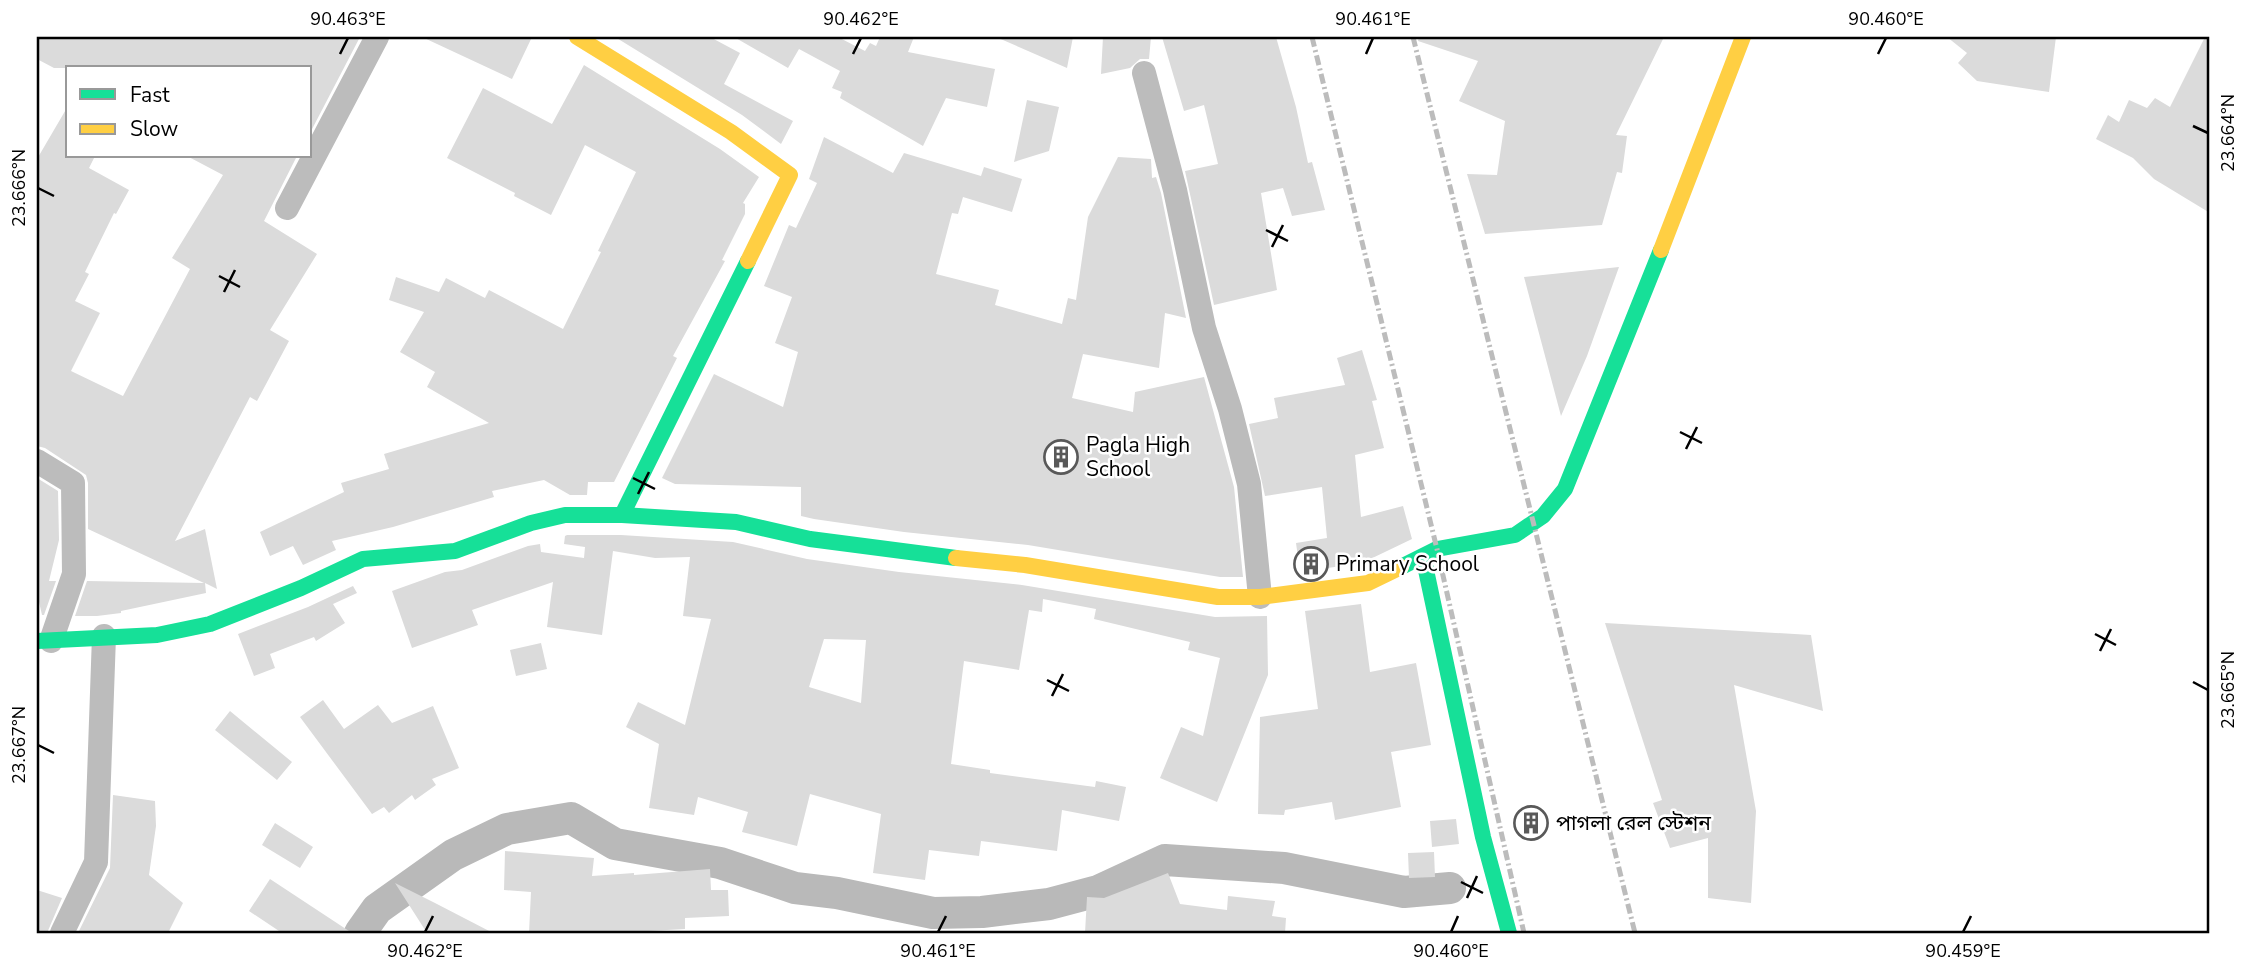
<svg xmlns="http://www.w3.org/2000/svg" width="2247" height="970" font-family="'Nunito Sans','Noto Sans Bengali',sans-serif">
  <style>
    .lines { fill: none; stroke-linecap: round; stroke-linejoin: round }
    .canal { stroke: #b9b9b9; stroke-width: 32 }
    .building { fill: #dbdbdb; fill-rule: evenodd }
    .street { stroke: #bcbcbc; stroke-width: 24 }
    .fast { stroke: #16e098; stroke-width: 16 }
    .slow { stroke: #ffcf43; stroke-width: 16 }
    .rail { stroke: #bcbcbc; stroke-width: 5; stroke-dasharray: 10 3.5 2 3.5; stroke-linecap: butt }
    .ticks { fill: none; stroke: #000; stroke-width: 2.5 }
    .labels { text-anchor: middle; stroke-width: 5; stroke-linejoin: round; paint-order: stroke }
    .poi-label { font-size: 21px; fill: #000; stroke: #fff; text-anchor: start }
    .neatline { fill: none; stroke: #000; stroke-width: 2.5 }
    .ticks-label { font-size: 18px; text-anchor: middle; fill: #000 }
  </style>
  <rect width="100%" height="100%" fill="#fff"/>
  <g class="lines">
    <path class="canal" d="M 360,933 L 377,909 L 453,855 L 507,829 L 571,818 L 615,844 L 720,863 L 795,888 L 837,893 L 933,913 L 982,912 L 1049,904 L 1098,891 L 1165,860 L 1284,868 L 1404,892 L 1450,888"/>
  </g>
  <path class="building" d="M 37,37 L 360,37 L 310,133 L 310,68 L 54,68 L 37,59 Z
    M 422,37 L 532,37 L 512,79 Z
    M 615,37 L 710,37 L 740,53 L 724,84 L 793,121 L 781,144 L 742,115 Z
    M 734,37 L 838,37 L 865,51 L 870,43 L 876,46 L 880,37 L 914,37 L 908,52 L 995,69 L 987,107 L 946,98 L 923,146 L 840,98 L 842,92 L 832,88 L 840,71 L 799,49 L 788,68 Z
    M 996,37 L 1073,37 L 1067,68 Z
    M 1103,37 L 1151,37 L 1149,59 L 1140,59 L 1130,68 L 1101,74 Z
    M 1162,37 L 1276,37 L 1296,107 L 1308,163 L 1312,162 L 1325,210 L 1292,216 L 1283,188 L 1261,193 L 1277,290 L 1214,305 L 1185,171 L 1218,164 L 1204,105 L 1184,111 Z
    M 1419,37 L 1664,37 L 1616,135 L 1627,136 L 1622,173 L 1617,172 L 1602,225 L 1485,234 L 1467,174 L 1497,175 L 1505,121 L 1459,101 L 1478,61 L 1418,41 Z
    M 1947,37 L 2056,37 L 2049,92 L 1977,81 L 1958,63 L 1967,53 Z
    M 2205,37 L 2210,37 L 2210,213 L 2154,179 L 2133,158 L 2096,139 L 2108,115 L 2119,122 L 2129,100 L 2147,108 L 2155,98 L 2170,107 Z
    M 584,65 L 720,149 L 759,177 L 743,203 L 745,204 L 745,214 L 722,260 L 725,261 L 673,356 L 677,358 L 614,482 L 588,482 L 587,495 L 570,495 L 544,480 L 492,491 L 494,497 L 393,527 L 332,541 L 336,550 L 303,565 L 293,546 L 270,556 L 260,532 L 344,492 L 341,483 L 389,469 L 384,454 L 489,423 L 427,387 L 435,372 L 400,352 L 424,312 L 389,300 L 396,277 L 439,292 L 446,278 L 485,298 L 489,290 L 563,329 L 601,252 L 598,251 L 636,172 L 585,145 L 551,215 L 514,196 L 515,193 L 447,158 L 483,88 L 552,124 Z
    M 1027,100 L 1059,107 L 1049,151 L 1014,162 Z
    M 68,106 L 68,156 L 95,156 L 89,168 L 129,190 L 116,214 L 114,213 L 85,272 L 89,274 L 75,301 L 100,313 L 71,371 L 123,396 L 190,269 L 172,258 L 223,175 L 187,156 L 297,156 L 264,221 L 317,254 L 270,330 L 289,341 L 257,401 L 250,397 L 175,541 L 205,529 L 217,589 L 205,583 L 206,593 L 121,611 L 121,613 L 97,616 L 75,616 L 87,581 L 204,583 L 88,529 L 88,483 L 86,475 L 45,448 L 37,446 L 37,159 Z
    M 824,137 L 893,173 L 904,153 L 981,176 L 984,167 L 1022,179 L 1012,212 L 963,197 L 958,214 L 952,213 L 936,274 L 999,290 L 995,305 L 1062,324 L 1068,298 L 1076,300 L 1088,217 L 1118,157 L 1151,159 L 1152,178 L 1156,177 L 1161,193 L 1186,318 L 1165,313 L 1159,368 L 1083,354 L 1072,398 L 1133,412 L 1135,392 L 1204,377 L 1234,487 L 1243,577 L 1220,577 L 1028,545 L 904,532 L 814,519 L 801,516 L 801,487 L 675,484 L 662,478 L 714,374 L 783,407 L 798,352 L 775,343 L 792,297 L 764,286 L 789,225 L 796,228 L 817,183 L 809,179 Z
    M 1619,267 L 1587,356 L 1561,416 L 1524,277 Z
    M 1362,350 L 1377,400 L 1372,401 L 1384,448 L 1355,455 L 1361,517 L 1403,506 L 1412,539 L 1362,563 L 1300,572 L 1296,543 L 1327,538 L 1322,487 L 1265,496 L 1249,424 L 1278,418 L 1274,398 L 1345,385 L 1337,358 Z
    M 37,478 L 58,491 L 59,540 L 49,581 L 56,581 L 44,615 L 42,615 L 37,593 Z
    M 567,535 L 621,535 L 733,542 L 807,559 L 899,572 L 1022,585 L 1215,617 L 1267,616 L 1268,675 L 1217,802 L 1160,778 L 1181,727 L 1203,736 L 1220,658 L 1188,650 L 1190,642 L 1094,619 L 1096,609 L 1043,599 L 1042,612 L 1029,610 L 1019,670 L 964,661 L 951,764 L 990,770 L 990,773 L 1095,787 L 1096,781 L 1126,787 L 1119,821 L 1062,810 L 1057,851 L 981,841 L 979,856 L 929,850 L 925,880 L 873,873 L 881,814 L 810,794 L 797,846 L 742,832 L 748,812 L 698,797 L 694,815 L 649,808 L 659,744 L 626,727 L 638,702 L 685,725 L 711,619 L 683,616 L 690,557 L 655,558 L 613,551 L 602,635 L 547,627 L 553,582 L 472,610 L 478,625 L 412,648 L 392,591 L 445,572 L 462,570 L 528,546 L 540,544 L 541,552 L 584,558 L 585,547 L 564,544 L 565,536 ZM 824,639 L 866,640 L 861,703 L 809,687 Z
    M 353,586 L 357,593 L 333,604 L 345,623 L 316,641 L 314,637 L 270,654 L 275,668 L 254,676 L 238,634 L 308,607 Z
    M 1361,604 L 1370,672 L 1416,663 L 1431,745 L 1391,752 L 1401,807 L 1335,820 L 1332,802 L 1285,810 L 1284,815 L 1258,814 L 1260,717 L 1318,709 L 1305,611 Z
    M 1605,623 L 1811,635 L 1823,711 L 1734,685 L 1756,811 L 1751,903 L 1708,898 L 1708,838 L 1670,848 L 1653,803 L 1662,800 Z
    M 541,643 L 547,669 L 516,676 L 510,650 Z
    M 323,700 L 344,729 L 378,705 L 392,723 L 433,706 L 459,768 L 432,779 L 436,785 L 415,800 L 412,795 L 389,813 L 384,807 L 372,814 L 300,717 Z
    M 230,711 L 292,762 L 277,780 L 215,730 Z
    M 113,795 L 155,801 L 156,826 L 149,875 L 183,903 L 168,933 L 78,933 L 110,868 Z
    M 1456,819 L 1459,844 L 1432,847 L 1430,821 Z
    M 275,823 L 313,847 L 300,868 L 262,845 Z
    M 505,851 L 594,858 L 592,876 L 634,873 L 634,875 L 710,869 L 711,890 L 728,890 L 729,916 L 685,918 L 685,929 L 648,931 L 648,933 L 529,933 L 531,892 L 504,890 Z
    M 1434,852 L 1435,877 L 1409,878 L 1408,853 Z
    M 1168,873 L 1180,904 L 1227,910 L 1228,896 L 1275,901 L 1272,916 L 1286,918 L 1285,933 L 1085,933 L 1087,897 L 1104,898 Z
    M 270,879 L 352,933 L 282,933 L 249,911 Z
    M 395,883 L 435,903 L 493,933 L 427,933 Z
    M 37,890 L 62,898 L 47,933 L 37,933 Z"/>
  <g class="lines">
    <path class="street" d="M 1144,73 L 1175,190 L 1204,328 L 1230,409 L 1249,484 L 1260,597
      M 287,208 L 377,37
      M 37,461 L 73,483 L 74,574 L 51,641
      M 62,933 L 96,862 L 104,636"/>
    <path class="fast" d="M 622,515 L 748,261
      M 1423,556 L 1483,837 L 1509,933
      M 1401,567 L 1437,549 L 1515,535 L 1543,516 L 1565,489 L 1661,250
      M 37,641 L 157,635 L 210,624 L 301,588 L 363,559 L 455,551 L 531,523 L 565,515 L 622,515 L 736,522 L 810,539 L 956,558"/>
    <path class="slow" d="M 577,37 L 731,132 L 790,175 L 748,261
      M 1661,250 L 1743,37
      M 956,558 L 1025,565 L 1218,597 L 1260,597 L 1368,583 L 1401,567"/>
    <path class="rail" d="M 1312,37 L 1437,549 L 1524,933
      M 1413,37 L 1635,933"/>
  </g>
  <path class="ticks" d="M 340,54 L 348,38M 853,54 L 861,38M 1366,54 L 1373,38M 1878,54 L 1886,38M 2193,126 L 2208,133M 38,188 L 54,196M 1266,230 L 1288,241M 1272,247 L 1283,225M 219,276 L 240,287M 224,292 L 235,270M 1680,432 L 1702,443M 1686,449 L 1697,427M 633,478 L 655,489M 638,494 L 649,472M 2095,634 L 2116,645M 2100,651 L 2111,629M 1047,680 L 1069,691M 2193,682 L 2208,690M 1052,696 L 1063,674M 38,745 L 54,753M 1461,882 L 1483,893M 1467,898 L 1477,876M 425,932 L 433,916M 938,932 L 946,916M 1451,932 L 1458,916M 1963,932 L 1971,916"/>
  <defs>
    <g id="building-ring" transform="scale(1.75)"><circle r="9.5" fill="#fff" stroke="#595959" stroke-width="1.5"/><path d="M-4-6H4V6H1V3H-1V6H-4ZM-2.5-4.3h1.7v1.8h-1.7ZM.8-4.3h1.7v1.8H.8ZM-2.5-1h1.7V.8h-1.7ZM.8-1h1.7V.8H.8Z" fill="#595959"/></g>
  </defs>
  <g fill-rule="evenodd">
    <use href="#building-ring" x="1061" y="457"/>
    <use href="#building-ring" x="1311" y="564"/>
    <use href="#building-ring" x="1531" y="823"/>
  </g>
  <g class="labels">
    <g class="poi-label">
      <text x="1086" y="452">Pagla High<tspan x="1086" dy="24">School</tspan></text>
      <text x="1336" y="571">Primary School</text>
      <text x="1556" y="830">পাগলা রেল স্টেশন</text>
    </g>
  </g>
  <rect width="2247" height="970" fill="none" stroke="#ffffff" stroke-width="77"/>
  <rect x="66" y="66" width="245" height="91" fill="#ffffff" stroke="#999999" stroke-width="2"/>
  <rect x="80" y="89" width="35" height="10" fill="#16e098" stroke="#999999" stroke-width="2"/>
  <text x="130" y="102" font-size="21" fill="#000000">Fast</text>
  <rect x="80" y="124" width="35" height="10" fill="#ffcf43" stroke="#999999" stroke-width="2"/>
  <text x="130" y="136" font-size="21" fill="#000000">Slow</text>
  <rect x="38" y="38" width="2170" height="894" class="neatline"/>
  <g class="ticks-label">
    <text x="348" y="25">90.463°E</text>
    <text x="861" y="25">90.462°E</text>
    <text x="1373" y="25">90.461°E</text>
    <text x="1886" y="25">90.460°E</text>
    <text transform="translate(2228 133) rotate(-90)" y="6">23.664°N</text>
    <text transform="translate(19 188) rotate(-90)" y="6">23.666°N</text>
    <text transform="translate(2228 690) rotate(-90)" y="6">23.665°N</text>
    <text transform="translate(19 745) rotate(-90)" y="6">23.667°N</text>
    <text x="425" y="957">90.462°E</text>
    <text x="938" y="957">90.461°E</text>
    <text x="1451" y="957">90.460°E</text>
    <text x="1963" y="957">90.459°E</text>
  </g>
</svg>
